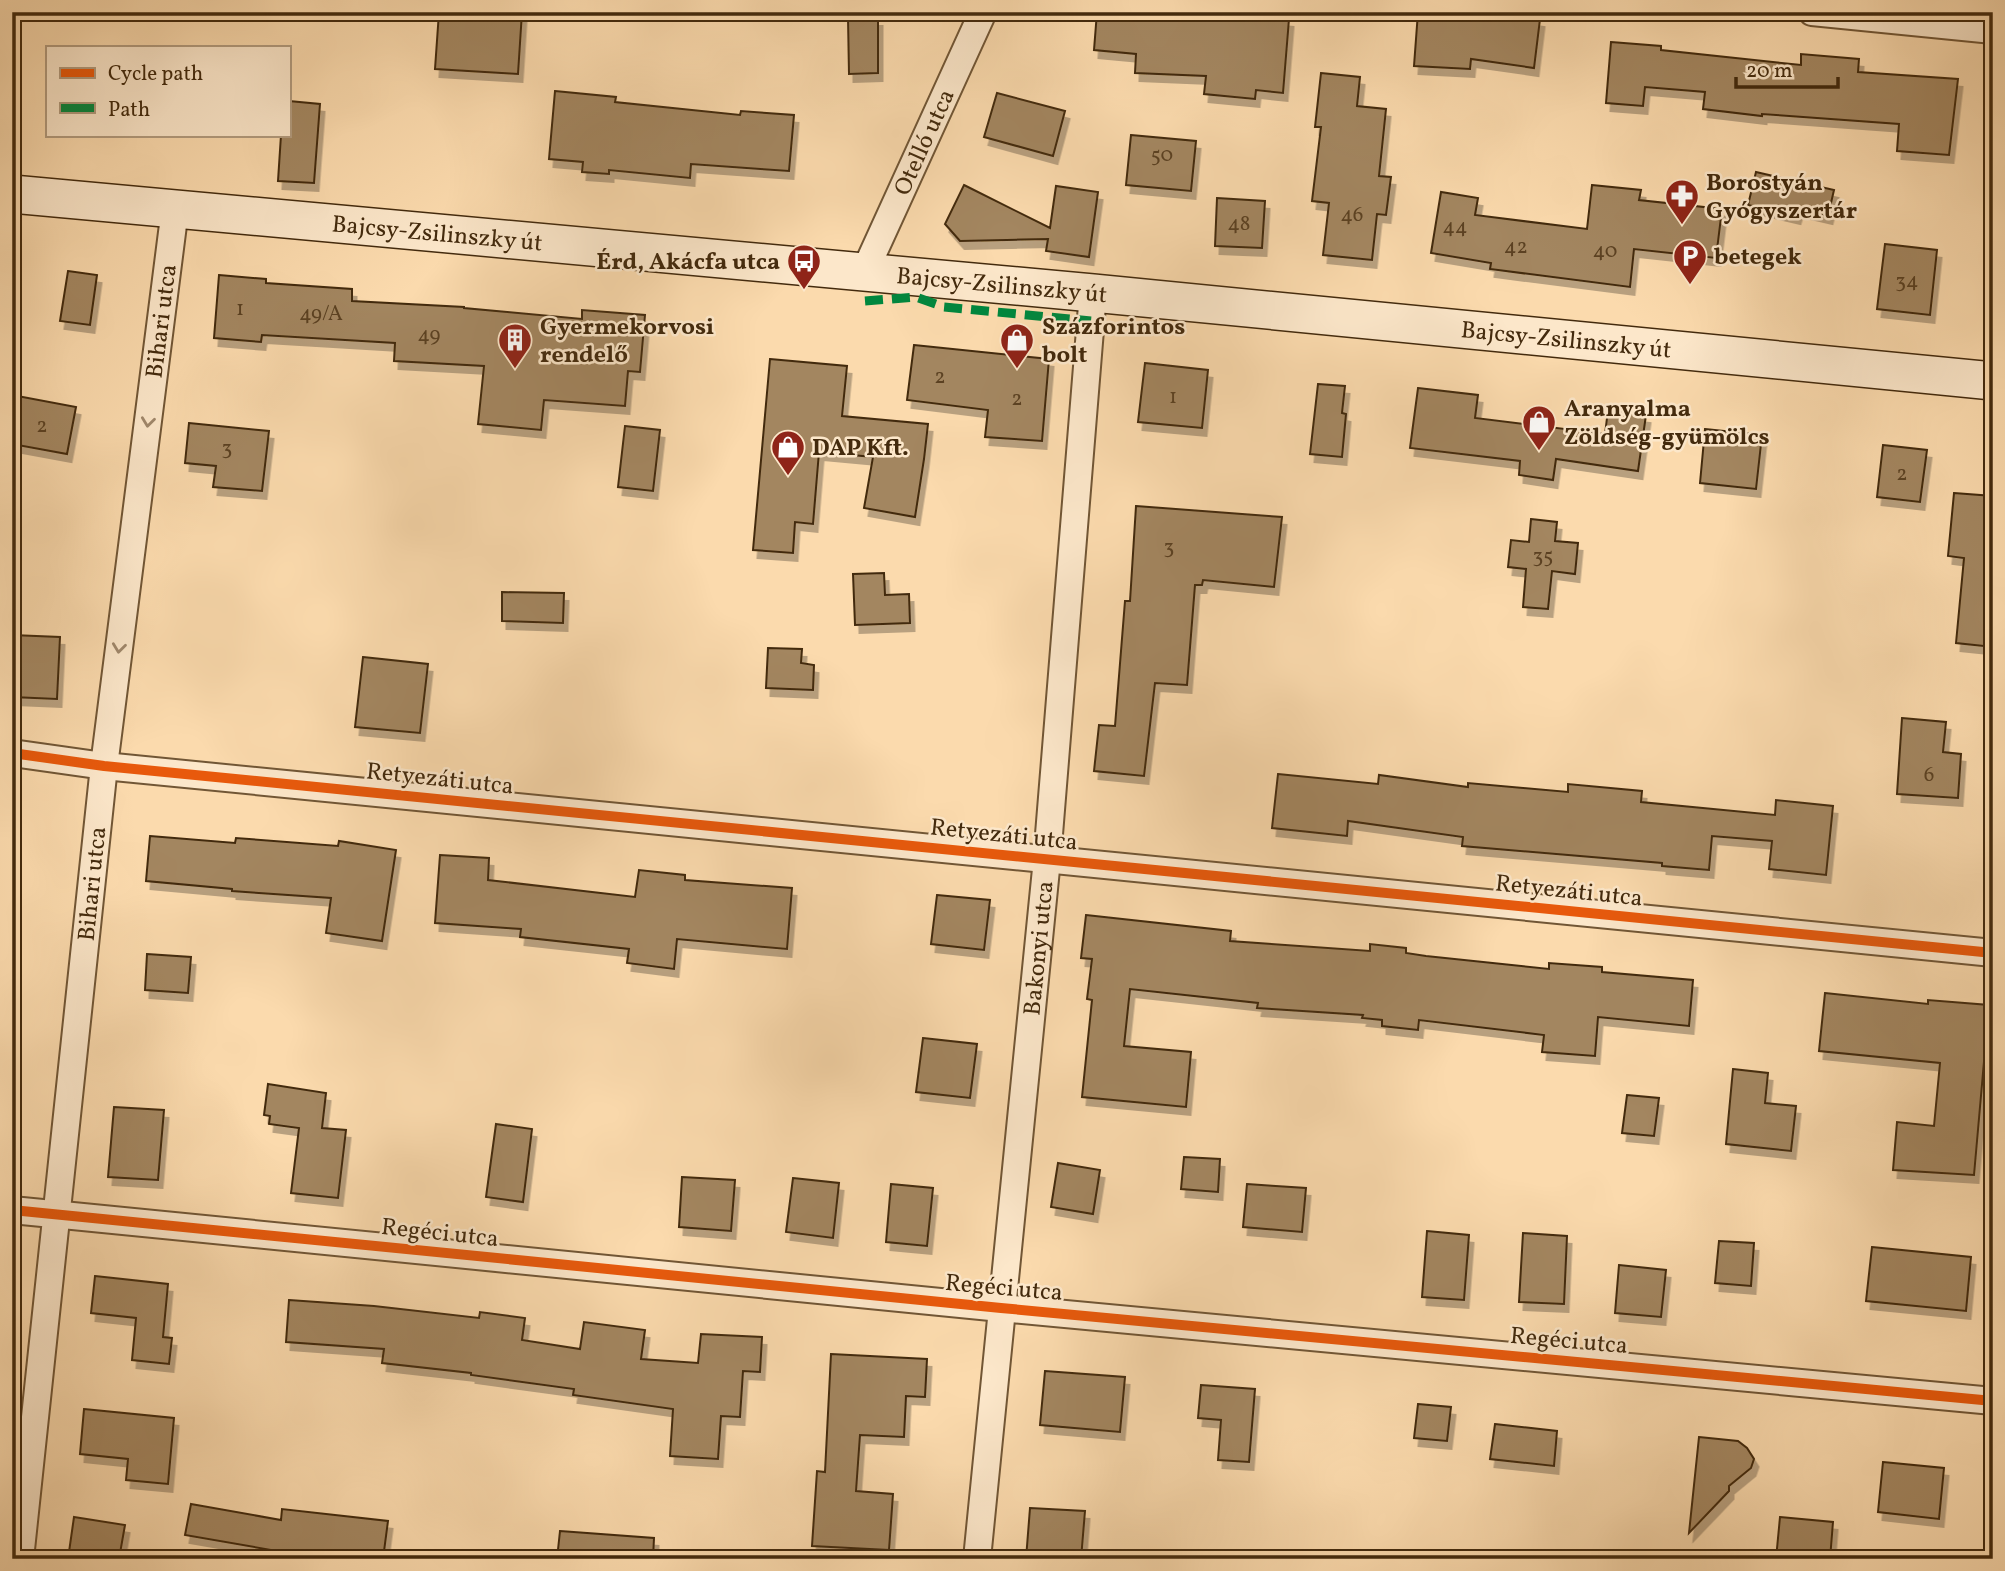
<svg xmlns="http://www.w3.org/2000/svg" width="2005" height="1571" font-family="Vollkorn,serif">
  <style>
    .building { fill: #a38660; stroke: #432a0d; stroke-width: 2; filter: url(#shadow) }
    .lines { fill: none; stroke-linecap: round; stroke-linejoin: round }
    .minor-casing { stroke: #715635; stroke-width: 30 }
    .secondary-casing { stroke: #432a0d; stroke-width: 40 }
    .minor { stroke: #fce7ca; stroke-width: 26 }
    .secondary { stroke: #fce7ca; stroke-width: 37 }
    .quiet { stroke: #00873e; stroke-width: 9; stroke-dasharray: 18 9; stroke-linecap: butt }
    .cycleway-casing { stroke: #fce7ca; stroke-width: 15 }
    .cycleway { stroke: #e8590c; stroke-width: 10 }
    .oneway { stroke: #a0886c }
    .labels { text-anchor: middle; stroke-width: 5; stroke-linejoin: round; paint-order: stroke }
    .number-label { font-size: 21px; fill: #5b4122 }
    .street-label { font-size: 24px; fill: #432a0d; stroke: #fce7ca }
    .poi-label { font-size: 24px; font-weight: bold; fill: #432a0d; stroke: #fce7ca; text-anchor: start }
  </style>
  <defs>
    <filter id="shadow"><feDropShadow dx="4.5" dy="8" stdDeviation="0" flood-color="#0004"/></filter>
  </defs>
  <rect width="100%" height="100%" fill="#fbdaad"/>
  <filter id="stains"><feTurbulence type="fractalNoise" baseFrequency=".00286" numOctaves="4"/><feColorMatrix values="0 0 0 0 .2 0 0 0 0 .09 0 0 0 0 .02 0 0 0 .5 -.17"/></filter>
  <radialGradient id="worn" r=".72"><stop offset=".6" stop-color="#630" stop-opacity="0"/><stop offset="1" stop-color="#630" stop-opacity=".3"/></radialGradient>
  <path class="building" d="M 439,12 L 522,12 L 518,74 L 435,69 Z
    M 1097,12 L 1252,12 L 1252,16 L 1289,19 L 1283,93 L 1256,90 L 1255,99 L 1204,94 L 1206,76 L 1135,73 L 1136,54 L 1094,50 Z
    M 1418,12 L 1487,12 L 1540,19 L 1534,68 L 1471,59 L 1470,69 L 1414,66 Z
    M 848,18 L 878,18 L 878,73 L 849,74 Z
    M 1611,42 L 1661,46 L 1661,50 L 1801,65 L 1801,54 L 1859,59 L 1858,72 L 1958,79 L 1949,155 L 1897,151 L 1899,124 L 1762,114 L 1762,116 L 1703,109 L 1705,92 L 1645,87 L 1643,106 L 1606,103 Z
    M 1321,73 L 1360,77 L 1357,106 L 1386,109 L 1379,176 L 1391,177 L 1386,215 L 1377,214 L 1372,260 L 1323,255 L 1329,203 L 1312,201 L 1321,127 L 1315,127 Z
    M 555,91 L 616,97 L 615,102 L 740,115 L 741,111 L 794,115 L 789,171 L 691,164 L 690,178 L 609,170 L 609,174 L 582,172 L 583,162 L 549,159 Z
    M 997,93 L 1065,111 L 1053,156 L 984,137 Z
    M 289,101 L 320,104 L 314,183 L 278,181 L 281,135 L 289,135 Z
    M 1131,135 L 1196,141 L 1191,191 L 1126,185 Z
    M 1756,172 L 1834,190 L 1828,216 L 1798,209 L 1796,216 L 1748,205 Z
    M 964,185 L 1050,228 L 1056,186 L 1098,192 L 1089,257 L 1046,251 L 1048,239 L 960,241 L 945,224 Z
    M 1592,185 L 1641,190 L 1639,200 L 1722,209 L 1716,258 L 1634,249 L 1630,287 L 1490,269 L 1491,263 L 1431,253 L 1441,192 L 1478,198 L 1475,215 L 1587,229 Z
    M 1217,198 L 1265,201 L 1262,248 L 1215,246 Z
    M 1885,244 L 1937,250 L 1930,315 L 1877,309 Z
    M 68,271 L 97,275 L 90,325 L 60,321 Z
    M 219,275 L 266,279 L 266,283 L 352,289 L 352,301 L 464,307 L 464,308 L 582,319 L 582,310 L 645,315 L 640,372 L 628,371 L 625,406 L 544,400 L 541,430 L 478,424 L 484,366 L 394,361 L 395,343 L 262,335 L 261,342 L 214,338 Z
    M 914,345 L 1049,359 L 1042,441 L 985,437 L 988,410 L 907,400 Z
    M 770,359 L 847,366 L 842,416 L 928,424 L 924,459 L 915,517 L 864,508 L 873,457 L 819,452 L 813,524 L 795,522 L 793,553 L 753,550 Z
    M 1145,363 L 1208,370 L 1202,428 L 1138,422 Z
    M 1318,384 L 1345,386 L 1342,413 L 1346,414 L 1342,457 L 1310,454 Z
    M 1418,388 L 1478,395 L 1475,418 L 1605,434 L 1608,410 L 1646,415 L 1638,471 L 1556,459 L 1553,480 L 1519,475 L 1520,461 L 1410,448 Z
    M 12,395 L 76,407 L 67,454 L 12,444 Z
    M 189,423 L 269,431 L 262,491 L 213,487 L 216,466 L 185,463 Z
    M 625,426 L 660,430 L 653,491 L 618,487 Z
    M 1705,429 L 1762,435 L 1756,489 L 1700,483 Z
    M 1883,445 L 1927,450 L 1920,502 L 1877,497 Z
    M 1954,493 L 1993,496 L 1993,647 L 1956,643 L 1964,558 L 1948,556 Z
    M 1136,506 L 1282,517 L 1274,587 L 1203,580 L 1202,585 L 1195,585 L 1187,685 L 1155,683 L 1144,776 L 1094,771 L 1099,725 L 1115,726 L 1125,601 L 1130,601 Z
    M 1531,519 L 1557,522 L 1555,541 L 1578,543 L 1575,574 L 1552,571 L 1548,609 L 1523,607 L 1526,569 L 1508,567 L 1511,540 L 1529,542 Z
    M 884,573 L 885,595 L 909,594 L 910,623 L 855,625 L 853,574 Z
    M 502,592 L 564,593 L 563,623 L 502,621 Z
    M 12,635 L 60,637 L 57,699 L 12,697 Z
    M 768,648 L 802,649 L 801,663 L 814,665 L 813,690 L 766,688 Z
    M 363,657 L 428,664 L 420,733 L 355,727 Z
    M 1902,718 L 1946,722 L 1943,752 L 1961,754 L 1958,798 L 1897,794 Z
    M 1278,774 L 1378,784 L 1379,775 L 1468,787 L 1468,783 L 1568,792 L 1568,784 L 1642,791 L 1641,802 L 1775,815 L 1776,800 L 1833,806 L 1826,875 L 1769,869 L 1772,841 L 1712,836 L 1709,870 L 1662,866 L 1662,863 L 1462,846 L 1463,837 L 1348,821 L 1347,836 L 1272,828 Z
    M 150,836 L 235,843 L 236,838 L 338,846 L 339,841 L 396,850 L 382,941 L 326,933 L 331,898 L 232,891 L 232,889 L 146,881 Z
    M 440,855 L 489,858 L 488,880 L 635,897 L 639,870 L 685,875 L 685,880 L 792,888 L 787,949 L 677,939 L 674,969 L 627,963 L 629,949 L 520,937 L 521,929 L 435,923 Z
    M 937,895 L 990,900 L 984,950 L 931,944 Z
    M 1086,915 L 1231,931 L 1230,941 L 1370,951 L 1370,944 L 1406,948 L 1406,953 L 1426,956 L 1549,969 L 1549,963 L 1602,967 L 1602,972 L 1693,980 L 1689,1026 L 1598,1017 L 1595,1056 L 1542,1052 L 1544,1035 L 1419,1020 L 1418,1030 L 1382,1026 L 1382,1020 L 1362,1018 L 1363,1015 L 1257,1008 L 1258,1003 L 1130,989 L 1124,1046 L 1191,1052 L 1186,1107 L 1082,1097 L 1092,1000 L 1087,999 L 1092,959 L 1081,958 Z
    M 147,954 L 191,957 L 188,993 L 145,990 Z
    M 1825,993 L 1928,1004 L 1928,1000 L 1989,1005 L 1974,1175 L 1893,1170 L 1897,1122 L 1934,1126 L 1940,1063 L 1819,1051 Z
    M 923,1038 L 977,1044 L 970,1098 L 916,1092 Z
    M 1733,1069 L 1768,1073 L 1765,1103 L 1796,1106 L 1791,1151 L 1726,1144 Z
    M 268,1084 L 326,1093 L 322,1128 L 346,1130 L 338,1198 L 291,1193 L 299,1128 L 269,1124 L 270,1116 L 264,1115 Z
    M 1627,1095 L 1659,1098 L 1654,1136 L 1622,1133 Z
    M 114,1107 L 164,1110 L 158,1180 L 108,1177 Z
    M 496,1124 L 532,1129 L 523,1202 L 486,1197 Z
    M 1184,1157 L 1220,1159 L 1218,1192 L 1181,1189 Z
    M 1058,1163 L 1100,1170 L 1093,1214 L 1051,1207 Z
    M 682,1177 L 735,1180 L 731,1231 L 679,1227 Z
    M 793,1178 L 839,1183 L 833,1238 L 786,1232 Z
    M 891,1184 L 933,1188 L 927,1246 L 886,1242 Z
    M 1247,1184 L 1306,1188 L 1302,1232 L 1243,1227 Z
    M 1427,1231 L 1469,1235 L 1464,1300 L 1422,1297 Z
    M 1523,1233 L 1567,1236 L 1564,1304 L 1519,1302 Z
    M 1719,1241 L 1754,1243 L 1751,1286 L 1715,1283 Z
    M 1872,1247 L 1971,1257 L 1966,1311 L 1866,1301 Z
    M 1619,1265 L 1666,1270 L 1661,1317 L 1615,1313 Z
    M 95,1276 L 168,1284 L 163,1337 L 172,1338 L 169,1364 L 132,1360 L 136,1318 L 91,1313 Z
    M 289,1300 L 374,1306 L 479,1318 L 480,1312 L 525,1318 L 522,1340 L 580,1349 L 584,1322 L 645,1330 L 641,1359 L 698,1363 L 701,1334 L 762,1337 L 760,1372 L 743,1371 L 740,1417 L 721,1416 L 718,1459 L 670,1456 L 673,1409 L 573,1395 L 574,1389 L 471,1375 L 471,1373 L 382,1363 L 384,1349 L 286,1342 Z
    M 831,1354 L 927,1359 L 925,1397 L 906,1396 L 904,1437 L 860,1435 L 856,1491 L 893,1494 L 889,1550 L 812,1546 L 817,1471 L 825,1472 Z
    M 1045,1371 L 1125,1377 L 1120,1432 L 1040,1425 Z
    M 1201,1385 L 1255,1389 L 1249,1462 L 1218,1460 L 1221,1420 L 1198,1418 Z
    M 1418,1404 L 1451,1407 L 1447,1441 L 1414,1438 Z
    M 84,1409 L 174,1418 L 168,1484 L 126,1480 L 128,1459 L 80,1454 Z
    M 1495,1424 L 1557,1431 L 1554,1466 L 1490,1459 Z
    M 1699,1437 L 1738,1441 L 1747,1448 L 1754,1459 L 1751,1468 L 1729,1486 L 1729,1491 L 1689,1533 Z
    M 1883,1462 L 1944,1468 L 1939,1519 L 1878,1512 Z
    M 191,1504 L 281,1520 L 282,1509 L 388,1521 L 383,1559 L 276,1559 L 277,1551 L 185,1535 Z
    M 1030,1508 L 1085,1511 L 1081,1559 L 1026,1559 Z
    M 74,1517 L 125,1525 L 119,1559 L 68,1559 Z
    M 1780,1517 L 1833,1522 L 1830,1559 L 1776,1559 Z
    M 560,1531 L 654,1538 L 653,1559 L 557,1559 Z"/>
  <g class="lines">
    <g class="minor-casing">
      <g id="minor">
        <path d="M 1812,12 L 1993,30"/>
        <path id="s1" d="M 864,273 L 983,12"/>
        <path d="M 12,753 L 104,766 L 1993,953"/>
        <path d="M 12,1210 L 1001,1308 L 1993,1401"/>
        <path id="s2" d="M 20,1559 L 104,766 L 175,209"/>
        <path id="s3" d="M 977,1559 L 1047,859 L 1093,293"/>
      </g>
    </g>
    <g class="secondary-casing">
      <g id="secondary">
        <path id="s4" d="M 12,194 L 1093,293 L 1993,381"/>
      </g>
    </g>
    <use href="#minor" class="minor"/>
    <use href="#secondary" class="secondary"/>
    <path class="quiet" d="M 865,301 L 916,297 L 944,307 L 1091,321"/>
    <g class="cycleway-casing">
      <path id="cycleway" d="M 12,753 L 104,766 L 1993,953
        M 12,1210 L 1001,1308 L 1993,1401"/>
    </g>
    <use href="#cycleway" class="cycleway"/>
  </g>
  <defs><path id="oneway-chevron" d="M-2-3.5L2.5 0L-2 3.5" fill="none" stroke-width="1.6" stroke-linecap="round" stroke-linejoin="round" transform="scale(1.75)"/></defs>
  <g class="oneway">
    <use href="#oneway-chevron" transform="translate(148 422) rotate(97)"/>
    <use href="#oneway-chevron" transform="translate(119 648) rotate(97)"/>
  </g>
  <defs>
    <g id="pharmacy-pin" transform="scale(1.75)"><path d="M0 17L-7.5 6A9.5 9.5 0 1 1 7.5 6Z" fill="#8f2418" stroke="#fce7ca"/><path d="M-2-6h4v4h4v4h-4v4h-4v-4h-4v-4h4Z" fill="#fff"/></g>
    <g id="parking-pin" transform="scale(1.75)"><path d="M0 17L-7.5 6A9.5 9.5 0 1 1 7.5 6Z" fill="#8f2418" stroke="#fce7ca"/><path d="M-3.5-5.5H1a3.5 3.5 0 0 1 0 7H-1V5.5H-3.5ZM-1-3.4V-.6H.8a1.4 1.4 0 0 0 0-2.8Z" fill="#fff"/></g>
    <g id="bus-pin" transform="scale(1.75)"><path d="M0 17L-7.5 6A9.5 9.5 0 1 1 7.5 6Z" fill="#8f2418" stroke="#fce7ca"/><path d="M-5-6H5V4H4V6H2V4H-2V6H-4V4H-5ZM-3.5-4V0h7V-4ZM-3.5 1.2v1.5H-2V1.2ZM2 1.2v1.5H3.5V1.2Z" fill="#fff"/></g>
    <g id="building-pin" transform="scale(1.75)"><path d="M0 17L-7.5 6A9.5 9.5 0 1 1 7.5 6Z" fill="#8f2418" stroke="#fce7ca"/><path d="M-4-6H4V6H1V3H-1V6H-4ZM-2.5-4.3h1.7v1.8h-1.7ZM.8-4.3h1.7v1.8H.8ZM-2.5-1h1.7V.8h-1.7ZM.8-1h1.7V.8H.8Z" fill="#fff"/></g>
    <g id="shop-pin" transform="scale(1.75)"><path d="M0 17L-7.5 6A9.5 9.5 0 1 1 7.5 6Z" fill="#8f2418" stroke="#fce7ca"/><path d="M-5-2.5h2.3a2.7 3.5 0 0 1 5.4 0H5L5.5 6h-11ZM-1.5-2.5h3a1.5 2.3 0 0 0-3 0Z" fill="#fff"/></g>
  </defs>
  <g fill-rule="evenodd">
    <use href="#pharmacy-pin" x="1682" y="196"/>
    <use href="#parking-pin" x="1690" y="256"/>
    <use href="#bus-pin" x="804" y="261"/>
    <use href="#building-pin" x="515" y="340"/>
    <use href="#shop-pin" x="1017" y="340"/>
    <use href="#shop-pin" x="1539" y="422"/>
    <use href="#shop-pin" x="788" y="447"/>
  </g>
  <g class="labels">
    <g class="number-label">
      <text x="1162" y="161">50</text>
      <text x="1352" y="221">46</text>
      <text x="1239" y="230">48</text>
      <text x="1455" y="233">44</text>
      <text x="1516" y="253">42</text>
      <text x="1605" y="257">40</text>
      <text x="1907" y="287">34</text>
      <text x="240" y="315">1</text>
      <text x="321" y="320">49/A</text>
      <text x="429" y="341">49</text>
      <text x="940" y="383">2</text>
      <text x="1173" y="403">1</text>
      <text x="1017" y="405">2</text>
      <text x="42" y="432">2</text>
      <text x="227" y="454">3</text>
      <text x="1902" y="480">2</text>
      <text x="1169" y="553">3</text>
      <text x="1543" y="562">35</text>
      <text x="1929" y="781">6</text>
    </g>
    <g class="street-label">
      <text dy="8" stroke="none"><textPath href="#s1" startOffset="144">Otelló utca</textPath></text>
      <text dy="8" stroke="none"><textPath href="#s4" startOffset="427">Bajcsy-Zsilinszky út</textPath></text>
      <text dy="8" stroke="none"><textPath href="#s4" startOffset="994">Bajcsy-Zsilinszky út</textPath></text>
      <text dy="8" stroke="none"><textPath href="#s2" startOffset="1246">Bihari utca</textPath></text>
      <text dy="8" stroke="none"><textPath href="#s4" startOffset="1561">Bajcsy-Zsilinszky út</textPath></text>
      <text transform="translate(440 778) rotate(6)" y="8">Retyezáti utca</text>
      <text transform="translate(1004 834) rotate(6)" y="8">Retyezáti utca</text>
      <text dy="8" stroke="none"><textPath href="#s2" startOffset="679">Bihari utca</textPath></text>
      <text transform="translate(1569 890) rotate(6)" y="8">Retyezáti utca</text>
      <text dy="8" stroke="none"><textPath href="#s3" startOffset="614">Bakonyi utca</textPath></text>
      <text transform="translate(440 1232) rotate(6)" y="8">Regéci utca</text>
      <text transform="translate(1004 1287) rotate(5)" y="8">Regéci utca</text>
      <text transform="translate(1569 1340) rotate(5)" y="8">Regéci utca</text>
    </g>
    <g class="poi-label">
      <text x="1706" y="190">Borostyán<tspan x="1706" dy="28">Gyógyszertár</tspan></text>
      <text x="1714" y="264">betegek</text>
      <text x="780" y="269" text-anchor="end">Érd, Akácfa utca</text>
      <text x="540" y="334">Gyermekorvosi<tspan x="540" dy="28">rendelő</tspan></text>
      <text x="1042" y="334">Százforintos<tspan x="1042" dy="28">bolt</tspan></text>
      <text x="1564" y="416">Aranyalma<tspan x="1564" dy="28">Zöldség-gyümölcs</tspan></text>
      <text x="812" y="455">DAP Kft.</text>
    </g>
  </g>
  <rect width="2005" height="1571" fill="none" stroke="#fbdaad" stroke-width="42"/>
  <rect x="14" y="14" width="1977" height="1543" fill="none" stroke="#432a0d" stroke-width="3.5"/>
  <rect x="21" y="21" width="1963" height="1529" fill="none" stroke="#432a0d" stroke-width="2"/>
  <rect x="46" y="46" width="245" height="91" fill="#fce7ca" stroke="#b29b7e" stroke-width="2"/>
  <rect x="60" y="68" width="35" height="10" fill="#e8590c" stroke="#b29b7e" stroke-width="2"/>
  <text x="108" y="80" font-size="21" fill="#432a0d">Cycle path</text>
  <rect x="60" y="103" width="35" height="10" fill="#00873e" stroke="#b29b7e" stroke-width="2"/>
  <text x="108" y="116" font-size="21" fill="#432a0d">Path</text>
  <path d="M1736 77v10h102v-10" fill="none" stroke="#432a0d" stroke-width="3.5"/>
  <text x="1746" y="77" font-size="21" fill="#432a0d" stroke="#fce7ca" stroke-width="5" paint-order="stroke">20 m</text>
  <rect width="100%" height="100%" filter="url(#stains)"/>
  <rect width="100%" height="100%" fill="url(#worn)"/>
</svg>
